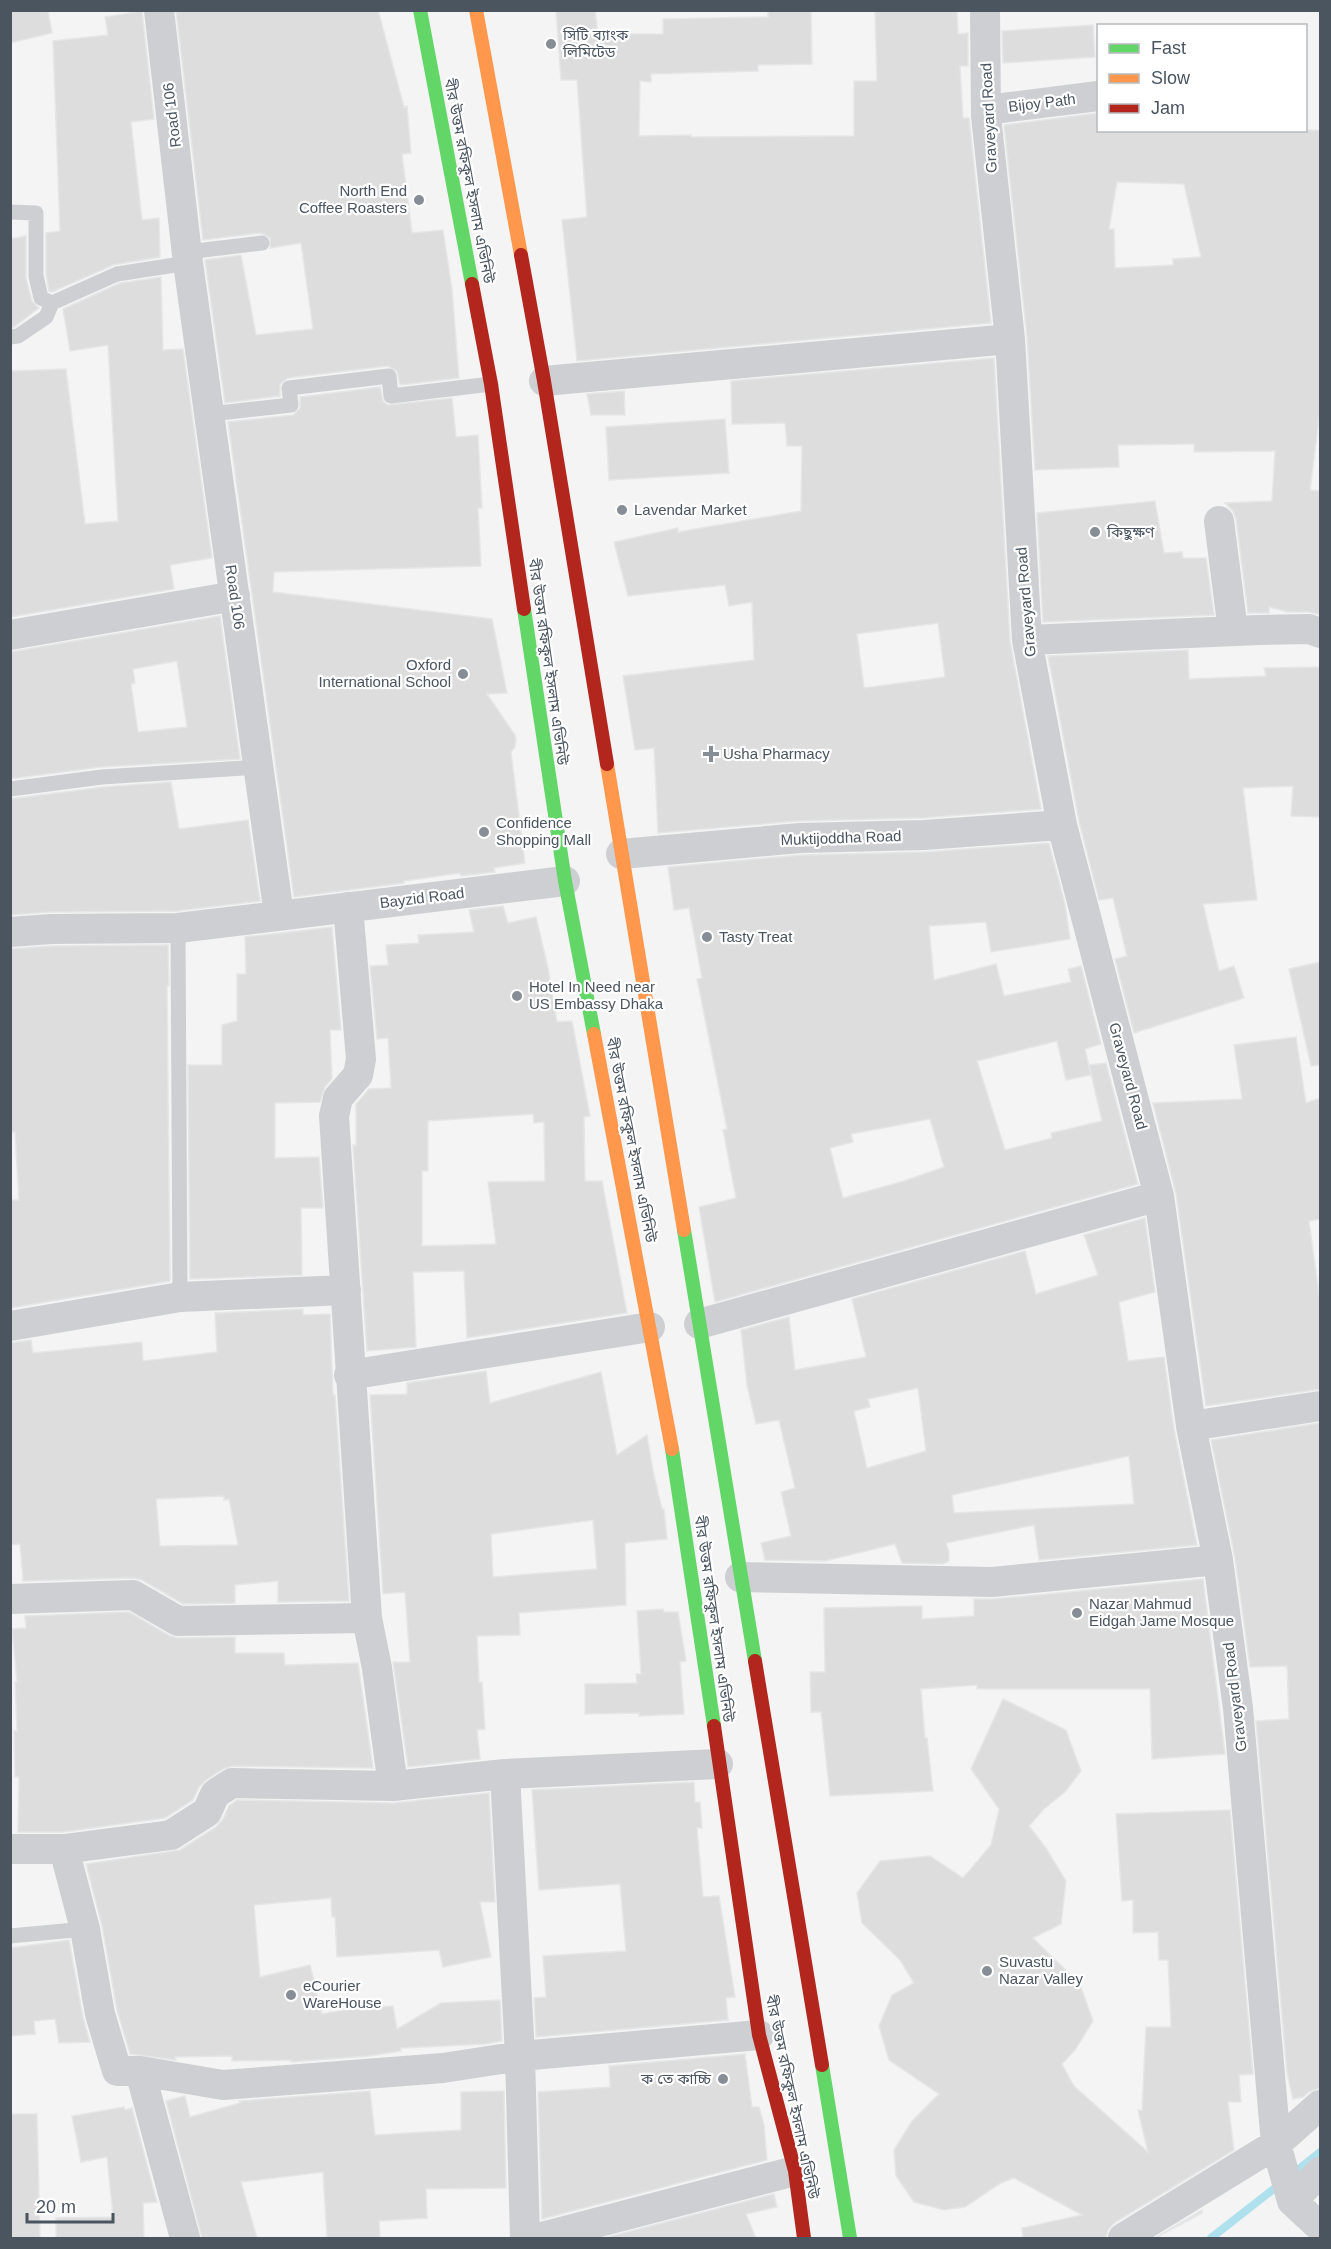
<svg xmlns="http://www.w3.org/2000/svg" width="1331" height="2249" font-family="Helvetica,'Noto Sans Bengali',sans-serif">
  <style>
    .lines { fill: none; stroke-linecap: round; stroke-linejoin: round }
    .stream { stroke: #afe0ee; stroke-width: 8 }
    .building { fill: #ddddde; stroke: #e5e6e7; stroke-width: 1.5; fill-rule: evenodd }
    .lane { stroke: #cdcfd2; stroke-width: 15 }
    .street { stroke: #cdcfd2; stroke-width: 30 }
    .fast { stroke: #63d668; stroke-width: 14 }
    .slow { stroke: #ff974d; stroke-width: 14 }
    .jam { stroke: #b3261e; stroke-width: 14 }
    .poi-dot { fill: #868d94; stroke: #fff; stroke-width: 2 }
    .labels { text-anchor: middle; stroke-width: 4.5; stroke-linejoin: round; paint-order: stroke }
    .poi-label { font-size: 15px; fill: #4a5560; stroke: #fff; text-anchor: start }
    .street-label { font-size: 15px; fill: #4a5560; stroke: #fff }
  </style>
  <rect width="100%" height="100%" fill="#f4f4f4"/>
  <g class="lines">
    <path class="stream" d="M 1290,2176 L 1320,2152
      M 1211,2238 L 1280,2184"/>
  </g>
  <path class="building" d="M 10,10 L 48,10 L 52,33 L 10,43 Z
    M 176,10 L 378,10 L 404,107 L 407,106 L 411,153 L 402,154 L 412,233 L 443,230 L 452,289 L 459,378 L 400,385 L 397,371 L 388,366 L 288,378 L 280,384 L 280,396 L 225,403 L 205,260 L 241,255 L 256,335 L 313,329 L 301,243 L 270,248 L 270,238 L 261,233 L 203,240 Z
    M 556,10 L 595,10 L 598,34 L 663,34 L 663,19 L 768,17 L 768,10 L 811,10 L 812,64 L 758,65 L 758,71 L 651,74 L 651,82 L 640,81 L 639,136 L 691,135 L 691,137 L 854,136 L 854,81 L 877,81 L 875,10 L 957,10 L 958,34 L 968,33 L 968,66 L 960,66 L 963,118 L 969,118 L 991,323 L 577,361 L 562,220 L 587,217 L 577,80 L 561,80 Z
    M 142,11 L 154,119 L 131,122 L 142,220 L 159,218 L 160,257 L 113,265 L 52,292 L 49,291 L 46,275 L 46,233 L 60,231 L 53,41 L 108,35 L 105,17 Z
    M 1093,25 L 1095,57 L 1003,63 L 1002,31 Z
    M 1098,113 L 1098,130 L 1320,130 L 1320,411 L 1310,490 L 1320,491 L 1320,615 L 1309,612 L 1288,612 L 1269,607 L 1269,613 L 1248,613 L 1236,519 L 1233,511 L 1225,503 L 1272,501 L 1275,451 L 1194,452 L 1194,444 L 1118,445 L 1119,467 L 1035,470 L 1027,337 L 1004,125 ZM 1117,182 L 1184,184 L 1201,257 L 1173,259 L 1173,265 L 1115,268 L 1114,229 L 1109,229 Z
    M 26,236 L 26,278 L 32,301 L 39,308 L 14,327 L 10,327 L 10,239 Z
    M 161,277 L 163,350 L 183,349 L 212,558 L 170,565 L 174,589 L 10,617 L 10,371 L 66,369 L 85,524 L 118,521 L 108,345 L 70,351 L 63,309 L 120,283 Z
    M 994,358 L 1010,641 L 1041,809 L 923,818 L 798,821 L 658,833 L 654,748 L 635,750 L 623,676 L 754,660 L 752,602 L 729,606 L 725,585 L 628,596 L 614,542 L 678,528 L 678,532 L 801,511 L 802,446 L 787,446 L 785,423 L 732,424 L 731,381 ZM 938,623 L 945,677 L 864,688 L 857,634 Z
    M 380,387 L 383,401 L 388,405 L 452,398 L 456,437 L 478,435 L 482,508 L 478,508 L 481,566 L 274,572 L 273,592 L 492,619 L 507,693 L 487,694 L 515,735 L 516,740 L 515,747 L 511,752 L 525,863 L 494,868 L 495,872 L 461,876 L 460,873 L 404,881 L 404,883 L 294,897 L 228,422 L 293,415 L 300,408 L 300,397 Z
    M 624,391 L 625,415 L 591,415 L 587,394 Z
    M 725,419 L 729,473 L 609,480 L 606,427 Z
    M 1155,501 L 1164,553 L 1182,552 L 1183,558 L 1206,558 L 1214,615 L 1043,622 L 1037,513 Z
    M 220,616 L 240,759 L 101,767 L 10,779 L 10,652 ZM 177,661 L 187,727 L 138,732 L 131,684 L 135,683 L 133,669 Z
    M 1188,650 L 1189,679 L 1266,676 L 1264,668 L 1320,667 L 1320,817 L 1291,816 L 1293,786 L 1243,788 L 1257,900 L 1203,904 L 1219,971 L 1234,966 L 1244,998 L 1134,1033 L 1115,959 L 1127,956 L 1113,898 L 1099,900 L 1079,821 L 1048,656 Z
    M 171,782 L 179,829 L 248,820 L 260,901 L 177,911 L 51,912 L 10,915 L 10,799 L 103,787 Z
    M 1049,843 L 1065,904 L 1070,939 L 991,952 L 986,922 L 929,926 L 934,980 L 996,964 L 1004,996 L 1071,982 L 1068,969 L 1081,966 L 1101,1044 L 1085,1049 L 1091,1075 L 1066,1080 L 1057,1041 L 977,1061 L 1005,1150 L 1052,1138 L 1051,1133 L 1102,1121 L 1089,1065 L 1106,1063 L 1138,1184 L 715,1302 L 699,1207 L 736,1198 L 723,1130 L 727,1129 L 697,979 L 702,978 L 689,908 L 674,910 L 668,867 L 801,855 L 925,852 ZM 930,1119 L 944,1167 L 904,1181 L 843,1198 L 830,1148 L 853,1142 L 851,1134 Z
    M 503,906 L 508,923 L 536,917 L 548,968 L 557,1022 L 572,1021 L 590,1116 L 584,1117 L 585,1181 L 602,1181 L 627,1313 L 467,1338 L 464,1271 L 413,1272 L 416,1347 L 367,1351 L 353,1145 L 356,1145 L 356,1104 L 369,1089 L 391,1088 L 388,1038 L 377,1039 L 370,966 L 388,965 L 386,945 L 419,943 L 418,935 L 474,932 L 469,910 ZM 533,1114 L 534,1123 L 544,1122 L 545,1181 L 488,1182 L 496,1244 L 422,1246 L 422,1171 L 428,1171 L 428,1121 Z
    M 332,927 L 341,1030 L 330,1030 L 332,1079 L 325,1087 L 320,1102 L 275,1103 L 275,1158 L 319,1157 L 323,1208 L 301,1208 L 302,1275 L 190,1279 L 188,1065 L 222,1065 L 222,1025 L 237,1021 L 237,974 L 246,974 L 245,937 Z
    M 168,945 L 169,986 L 167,986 L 170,1281 L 10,1308 L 10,1200 L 19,1200 L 15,1132 L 10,1132 L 10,949 L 52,946 Z
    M 1320,962 L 1320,1065 L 1311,1066 L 1289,969 Z
    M 1296,1037 L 1306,1103 L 1320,1098 L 1320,1219 L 1309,1221 L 1320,1301 L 1320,1389 L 1206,1406 L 1176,1194 L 1153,1103 L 1242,1099 L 1234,1045 Z
    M 1145,1218 L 1155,1292 L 1119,1302 L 1128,1361 L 1164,1357 L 1174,1429 L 1197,1545 L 1039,1560 L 1034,1525 L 946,1543 L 949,1552 L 949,1561 L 943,1564 L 902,1563 L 895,1544 L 825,1561 L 765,1560 L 761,1543 L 791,1536 L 781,1492 L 795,1488 L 779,1420 L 756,1424 L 747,1385 L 741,1330 L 789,1317 L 795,1370 L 866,1357 L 852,1299 L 1025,1251 L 1036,1294 L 1098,1275 L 1084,1235 ZM 918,1388 L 926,1451 L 867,1468 L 854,1411 L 870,1407 L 868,1399 ZM 1129,1456 L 1134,1504 L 954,1513 L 952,1495 Z
    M 303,1309 L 303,1315 L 330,1314 L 333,1395 L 335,1395 L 349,1601 L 278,1602 L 278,1581 L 235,1585 L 235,1603 L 183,1604 L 142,1580 L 133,1578 L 23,1581 L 20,1544 L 10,1545 L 10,1343 L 31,1340 L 33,1353 L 142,1342 L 143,1361 L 217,1352 L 215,1313 ZM 224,1496 L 224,1500 L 229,1499 L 238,1545 L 160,1546 L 156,1499 Z
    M 486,1371 L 490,1403 L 601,1372 L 617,1455 L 647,1435 L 653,1471 L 662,1509 L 664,1509 L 667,1539 L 625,1543 L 626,1605 L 519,1613 L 520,1635 L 477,1636 L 479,1682 L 482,1682 L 485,1729 L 477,1730 L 480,1759 L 408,1767 L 393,1662 L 410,1662 L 405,1592 L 383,1594 L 370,1395 L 407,1394 L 407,1383 ZM 593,1520 L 597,1569 L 493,1577 L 491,1534 Z
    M 1320,1423 L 1320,2088 L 1309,2092 L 1303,2097 L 1293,2099 L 1287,2073 L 1256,1721 L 1289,1719 L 1287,1666 L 1250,1667 L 1235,1558 L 1211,1440 Z
    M 1203,1579 L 1225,1754 L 1152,1759 L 1150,1689 L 977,1689 L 977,1685 L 921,1689 L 925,1738 L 927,1738 L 933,1791 L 830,1796 L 821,1712 L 811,1712 L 810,1672 L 825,1672 L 824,1608 L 922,1606 L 922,1619 L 974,1616 L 974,1599 L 994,1599 Z
    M 663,1609 L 664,1612 L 678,1612 L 686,1661 L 680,1662 L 684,1714 L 639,1716 L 639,1713 L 585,1714 L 585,1684 L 637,1683 L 636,1674 L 641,1674 L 637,1611 Z
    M 129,1612 L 170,1636 L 178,1638 L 235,1637 L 235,1653 L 284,1653 L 285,1665 L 358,1663 L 373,1768 L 232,1766 L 223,1769 L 206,1780 L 199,1787 L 193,1800 L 165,1818 L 63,1832 L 18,1832 L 19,1777 L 15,1777 L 14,1731 L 17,1731 L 15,1682 L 17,1682 L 12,1629 L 26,1628 L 25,1616 Z
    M 1003,1699 L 1066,1730 L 1081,1771 L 1065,1792 L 1044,1809 L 1029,1826 L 1046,1848 L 1066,1881 L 1061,1924 L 1033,1938 L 1080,1984 L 1093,2021 L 1075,2050 L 1062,2064 L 1074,2086 L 1148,2152 L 1138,2110 L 1142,2110 L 1146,2027 L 1171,2027 L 1168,1960 L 1159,1960 L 1158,1932 L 1133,1933 L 1133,1900 L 1122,1901 L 1116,1814 L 1230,1810 L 1253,2074 L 1239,2075 L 1241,2102 L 1228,2102 L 1234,2150 L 1114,2223 L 1108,2230 L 1106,2238 L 1023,2238 L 1022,2228 L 1082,2215 L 1014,2178 L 1001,2183 L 965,2207 L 944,2210 L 914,2202 L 896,2176 L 894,2150 L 912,2121 L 939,2094 L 889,2060 L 879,2026 L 892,1995 L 914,1983 L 900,1960 L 862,1923 L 857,1893 L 880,1861 L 930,1856 L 963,1878 L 991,1845 L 999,1809 L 971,1769 Z
    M 694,1782 L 695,1802 L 700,1802 L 702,1828 L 697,1828 L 703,1897 L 719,1896 L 735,1997 L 726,1998 L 728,2020 L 536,2037 L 534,1998 L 546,1997 L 543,1956 L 626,1951 L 620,1884 L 539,1890 L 532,1790 Z
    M 489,1793 L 495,1902 L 480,1902 L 491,1957 L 443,1967 L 439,1950 L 337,1957 L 335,1917 L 332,1917 L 331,1898 L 254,1905 L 260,1977 L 310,1965 L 322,2014 L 355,2008 L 393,2006 L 397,2029 L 441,2003 L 500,2000 L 502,2041 L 485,2044 L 401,2048 L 401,2051 L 369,2056 L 291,2062 L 291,2060 L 232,2061 L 232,2056 L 175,2057 L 176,2060 L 130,2054 L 117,2010 L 102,1926 L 86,1864 L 180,1850 L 216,1827 L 223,1819 L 229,1806 L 237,1800 L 393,1803 Z
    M 69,1940 L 83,2017 L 90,2042 L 59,2043 L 55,2019 L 34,2021 L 35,2034 L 10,2036 L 10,1948 Z
    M 745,2054 L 752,2107 L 759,2107 L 764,2125 L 767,2160 L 542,2219 L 538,2092 L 610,2087 L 609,2066 Z
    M 370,2091 L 375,2135 L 461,2130 L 461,2092 L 504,2091 L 506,2188 L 426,2189 L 427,2218 L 379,2221 L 380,2238 L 327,2238 L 323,2172 L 241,2182 L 257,2238 L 202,2238 L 166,2101 L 185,2096 L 190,2117 L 240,2103 L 239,2101 Z
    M 124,2107 L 125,2110 L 132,2108 L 157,2202 L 143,2203 L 144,2238 L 56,2238 L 56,2218 L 113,2217 L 107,2157 L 81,2162 L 72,2116 Z
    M 10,2114 L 37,2114 L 40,2238 L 10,2238 Z
    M 774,2194 L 777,2207 L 746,2214 L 756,2238 L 604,2238 Z
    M 1202,2210 L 1202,2213 L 1155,2238 Z"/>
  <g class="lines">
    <path class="lane" d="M 10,212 L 36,213 L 36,276 L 41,298 L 52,303 L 46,317 L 18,336 L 10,337
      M 187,252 L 262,243
      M 52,303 L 117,274 L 188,263
      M 210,414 L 291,405 L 289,388 L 389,376 L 391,396 L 491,384
      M 10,789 L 102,777 L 260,767
      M 178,928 L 180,1297
      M 10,1936 L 85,1929"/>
    <path class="street" d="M 159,10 L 188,263 L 279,915
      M 985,10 L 986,116 L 1010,339 L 1027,640 L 1062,825 L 1159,1196 L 1191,1426 L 1218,1560 L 1238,1708 L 1276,2144 L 1292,2201 L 1320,2227
      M 986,110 L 1098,96
      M 544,381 L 1010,339
      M 1219,521 L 1233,631
      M 10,635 L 235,596
      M 1027,640 L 1259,630 L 1309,629 L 1320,633
      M 621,854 L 800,838 L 924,835 L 1062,825
      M 348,907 L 361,1059 L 358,1075 L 338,1098 L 334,1116 L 367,1618 L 377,1668 L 393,1786 L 505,1774 L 718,1764
      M 10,932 L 51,929 L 178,928 L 565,881
      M 699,1324 L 1159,1196
      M 10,1326 L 180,1297 L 346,1290
      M 349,1375 L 650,1327
      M 1191,1426 L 1320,1406
      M 740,1577 L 992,1582 L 1218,1560
      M 10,1599 L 133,1595 L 178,1621 L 367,1618
      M 505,1774 L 520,2056 L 525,2238
      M 10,1849 L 64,1849 L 171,1835 L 207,1812 L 215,1794 L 232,1783 L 393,1786
      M 64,1849 L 85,1929 L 100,2014 L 117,2071 L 140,2071 L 223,2085 L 443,2068 L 520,2056 L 759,2035
      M 140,2071 L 185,2238
      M 1292,2201 L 1320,2172
      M 538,2238 L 795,2171
      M 1123,2238 L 1276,2144 L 1320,2105"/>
    <path class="fast" d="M 420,10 L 472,284
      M 524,609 L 565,881 L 594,1034
      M 684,1230 L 755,1661
      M 672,1449 L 714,1726
      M 822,2065 L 850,2238"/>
    <path class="slow" d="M 476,10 L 521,255
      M 607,764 L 684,1230
      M 594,1034 L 672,1449"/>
    <path class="jam" d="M 521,255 L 544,381 L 607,764
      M 472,284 L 491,384 L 524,609
      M 755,1661 L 822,2065
      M 714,1726 L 759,2035 L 795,2171 L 804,2238"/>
  </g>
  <g class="poi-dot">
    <circle cx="551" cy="44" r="6"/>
    <circle cx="419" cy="200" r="6"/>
    <circle cx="622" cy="510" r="6"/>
    <circle cx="1095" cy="532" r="6"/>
    <circle cx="463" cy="674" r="6"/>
    <path d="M708 745h6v6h6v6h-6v6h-6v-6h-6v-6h6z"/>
    <circle cx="484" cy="832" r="6"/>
    <circle cx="707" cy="937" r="6"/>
    <circle cx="517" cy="996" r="6"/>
    <circle cx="1077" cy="1613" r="6"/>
    <circle cx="987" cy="1971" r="6"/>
    <circle cx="291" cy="1995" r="6"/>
    <circle cx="723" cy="2079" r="6"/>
  </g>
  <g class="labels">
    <g class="poi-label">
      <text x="563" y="40">সিটি ব্যাংক<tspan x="563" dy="17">লিমিটেড</tspan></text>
      <text x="407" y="196" text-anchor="end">North End<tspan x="407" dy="17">Coffee Roasters</tspan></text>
      <text x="634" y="515">Lavendar Market</text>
      <text x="1107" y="537">কিছুক্ষণ</text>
      <text x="451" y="670" text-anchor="end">Oxford<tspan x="451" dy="17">International School</tspan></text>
      <text x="723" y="759">Usha Pharmacy</text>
      <text x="496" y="828">Confidence<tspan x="496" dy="17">Shopping Mall</tspan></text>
      <text x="719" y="942">Tasty Treat</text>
      <text x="529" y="992">Hotel In Need near<tspan x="529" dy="17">US Embassy Dhaka</tspan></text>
      <text x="1089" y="1609">Nazar Mahmud<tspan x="1089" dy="17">Eidgah Jame Mosque</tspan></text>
      <text x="999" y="1967">Suvastu<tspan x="999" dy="17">Nazar Valley</tspan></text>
      <text x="303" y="1991">eCourier<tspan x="303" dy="17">WareHouse</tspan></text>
      <text x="711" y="2084" text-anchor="end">ক তে কাচ্চি</text>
    </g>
    <g class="street-label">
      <text transform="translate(1042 103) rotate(-7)" y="5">Bijoy Path</text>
      <text transform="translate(172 115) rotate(-97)" y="5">Road 106</text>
      <text transform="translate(989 118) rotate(-93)" y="5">Graveyard Road</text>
      <text transform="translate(469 181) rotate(79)" y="5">বীর উত্তম রফিকুল ইসলাম এভিনিউ</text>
      <text transform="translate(235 597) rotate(82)" y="5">Road 106</text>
      <text transform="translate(1026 602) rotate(-95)" y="5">Graveyard Road</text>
      <text transform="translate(548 662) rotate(82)" y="5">বীর উত্তম রফিকুল ইসলাম এভিনিউ</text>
      <text transform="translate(841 838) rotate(-2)" y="5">Muktijoddha Road</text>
      <text transform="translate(422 898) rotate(-7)" y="5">Bayzid Road</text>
      <text transform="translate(1128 1076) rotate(75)" y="5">Graveyard Road</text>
      <text transform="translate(631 1140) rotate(79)" y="5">বীর উত্তম রফিকুল ইসলাম এভিনিউ</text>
      <text transform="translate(714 1619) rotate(82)" y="5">বীর উত্তম রফিকুল ইসলাম এভিনিউ</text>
      <text transform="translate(1235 1697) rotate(-97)" y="5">Graveyard Road</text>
      <text transform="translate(792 2097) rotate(78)" y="5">বীর উত্তম রফিকুল ইসলাম এভিনিউ</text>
    </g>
  </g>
  <rect width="1331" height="2249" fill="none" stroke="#4a5560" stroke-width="24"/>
  <rect x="1097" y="24" width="210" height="108" fill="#ffffff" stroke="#b7bbbf" stroke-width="1.5"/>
  <rect x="1109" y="44" width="30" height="9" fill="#63d668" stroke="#b7bbbf" stroke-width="1.5"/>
  <text x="1151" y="54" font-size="18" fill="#4a5560">Fast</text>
  <rect x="1109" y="74" width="30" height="9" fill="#ff974d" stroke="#b7bbbf" stroke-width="1.5"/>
  <text x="1151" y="84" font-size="18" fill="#4a5560">Slow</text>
  <rect x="1109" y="104" width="30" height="9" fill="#b3261e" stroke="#b7bbbf" stroke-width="1.5"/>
  <text x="1151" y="114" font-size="18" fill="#4a5560">Jam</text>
  <path d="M27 2213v9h86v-9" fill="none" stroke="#4a5560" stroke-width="3"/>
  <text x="36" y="2213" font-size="18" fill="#4a5560" stroke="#ffffff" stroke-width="4.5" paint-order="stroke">20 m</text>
</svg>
